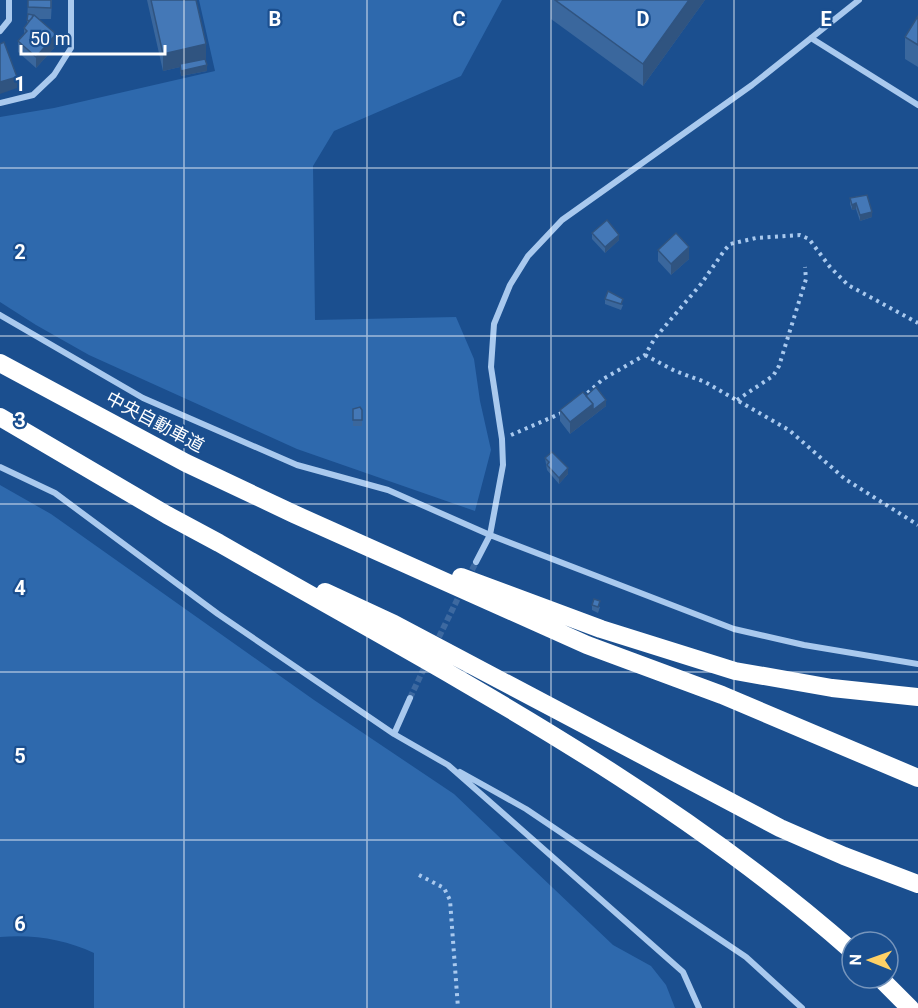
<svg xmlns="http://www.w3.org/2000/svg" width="918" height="1008" font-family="Roboto,'Noto Sans JP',sans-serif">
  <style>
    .green { fill: #2e69ad }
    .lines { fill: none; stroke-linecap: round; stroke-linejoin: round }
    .street-tunnel { stroke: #3d69a0; stroke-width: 6; stroke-dasharray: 6 3; stroke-linecap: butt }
    .path { stroke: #a9c9ee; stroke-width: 4; stroke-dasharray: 3 4.5; stroke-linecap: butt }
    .street { stroke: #a9c9ee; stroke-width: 6 }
    .highway { stroke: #fff; stroke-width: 18 }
    .wall { fill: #3a679d }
    .shaded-wall { fill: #305480 }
    .building { fill: #4478b7; stroke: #305480; stroke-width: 1.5 }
    .grid { fill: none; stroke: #fff; stroke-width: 1.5; stroke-opacity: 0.55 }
    .labels { text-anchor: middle; stroke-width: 4.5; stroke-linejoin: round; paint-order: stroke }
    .street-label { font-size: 18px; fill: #fff; stroke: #1b4f8f }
    .grid-label { font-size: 20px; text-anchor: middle; font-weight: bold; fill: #fff; stroke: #1b4f8f; stroke-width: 4.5; stroke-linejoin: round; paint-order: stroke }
  </style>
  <rect width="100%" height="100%" fill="#1b4f8f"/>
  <path class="green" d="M 199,0 L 502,0 L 461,76 L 334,131 L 313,166 L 315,320 L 456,317 L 474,359 L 480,401 L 491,450 L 475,511 L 297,449 L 89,355 L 36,325 L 0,302 L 0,117 L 54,108 L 215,71 Z
    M 0,485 L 51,514 L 314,700 L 454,794 L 613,945 L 651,966 L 666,985 L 675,1008 L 94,1008 L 94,953 C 65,939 32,934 0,937 Z"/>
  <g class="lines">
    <path class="street-tunnel" d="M 468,578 L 476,562
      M 435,645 L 461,592
      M 410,698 L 427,662"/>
    <path class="path" d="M 645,355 L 675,371 L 705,382 L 789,430 L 845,479 L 918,525
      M 582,398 L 603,379 L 645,355 L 655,338 L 701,284 L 724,251 L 730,244 L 756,238 L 800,235 L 809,239 L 830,267 L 848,285 L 918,323
      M 737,400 L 773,376 L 779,366 L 806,279 L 805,267
      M 511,435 L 564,412
      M 419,875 L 444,888 L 450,900 L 458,1008"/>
    <path class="street" d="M 0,31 L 9,20 L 9,0
      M 811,38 L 918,105
      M 0,103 L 33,95 L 54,75 L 71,48 L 71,0
      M 0,315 L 143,398 L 297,465 L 388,490 L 490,535 L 734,629 L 804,645 L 918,664
      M 0,467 L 55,493 L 218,614 L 394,734 L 448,765 L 683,972 L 699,1008
      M 476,562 L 490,535 L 503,465 L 502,439 L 491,367 L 494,324 L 510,285 L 528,256 L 562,220 L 752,85 L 859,0
      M 394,734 L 410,698
      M 460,772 L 526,809 L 746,957 L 802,1008"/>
    <path class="highway" d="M 0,363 L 186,463 L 294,514 L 587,645 L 722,695 L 918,778
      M 0,417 L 167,515 L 219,543 C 437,668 663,784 852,951
      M 461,577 L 601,629 L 735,671 L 832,688 L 918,697
      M 325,592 L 394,624 L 780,828 L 844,856 L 918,884
      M 880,978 L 910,1008"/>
  </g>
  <path class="wall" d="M 28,0 L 52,0 L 51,19 L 38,19 L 56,46 L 36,68 L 18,52 L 18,41 L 24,35 L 24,28 L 27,24 Z
    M 147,0 L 196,0 L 207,71 L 181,76 L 180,67 L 163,71 Z
    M 551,0 L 705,0 L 643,86 L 551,19 Z
    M 918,16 L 918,67 L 905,59 L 905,37 Z
    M 850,198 L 872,217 L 860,221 L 856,209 L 852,210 L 850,204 Z
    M 592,233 L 619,240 L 605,253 L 592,239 Z
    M 658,250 L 689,259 L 671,275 L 658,261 Z
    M 605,299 L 623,305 L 621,310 L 605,304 Z
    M 586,396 L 606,406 L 570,434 L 560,421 L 560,410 Z
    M 353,409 L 362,410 L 362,426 L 353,426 Z
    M 545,458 L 568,474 L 559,484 L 547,470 Z
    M 592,605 L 600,607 L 598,613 L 592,610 Z"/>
  <path class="shaded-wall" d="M 689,0 L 705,0 L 643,86 L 643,64 Z
    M 56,34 L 56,46 L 36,68 L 36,57 Z
    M 206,44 L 206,61 L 163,71 L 163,54 Z
    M 207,65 L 207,71 L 181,76 L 181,71 Z
    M 17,77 L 17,88 L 0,94 L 0,82 Z
    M 856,203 L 856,209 L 852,210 L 852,205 Z
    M 872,212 L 872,217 L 860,221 L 860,215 Z
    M 619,235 L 619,240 L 605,253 L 605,247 Z
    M 689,247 L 689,259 L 671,275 L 671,264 Z
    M 606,400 L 606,406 L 570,434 L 570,422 L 593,404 Z
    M 568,468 L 568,474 L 559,484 L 559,478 Z"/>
  <path class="building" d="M 28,0 L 51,0 L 51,8 L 28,7 Z
    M 151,0 L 196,0 L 206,44 L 163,54 Z
    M 555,0 L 689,0 L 643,64 Z
    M 28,14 L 33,15 L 32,18 L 29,21 L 27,20 Z
    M 34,15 L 56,34 L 36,57 L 18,41 L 27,31 L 24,28 Z
    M 918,16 L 918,45 L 905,37 Z
    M 4,42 L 17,77 L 0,82 L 0,44 Z
    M 205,59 L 207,65 L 181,71 L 180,64 Z
    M 867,195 L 872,212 L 860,215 L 856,203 L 852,205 L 850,198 Z
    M 607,220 L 619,235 L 605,247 L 592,233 Z
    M 676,233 L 689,247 L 671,264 L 658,250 Z
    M 608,291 L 623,299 L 621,304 L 605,299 Z
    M 596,387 L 606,400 L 593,410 L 593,404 L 586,396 Z
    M 583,392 L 593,404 L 570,422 L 560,410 Z
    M 360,407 L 362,410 L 362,420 L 353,420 L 353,409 Z
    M 552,452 L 568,468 L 559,478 L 547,465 L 549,462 L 545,458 Z
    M 594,599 L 600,601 L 598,607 L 592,605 Z"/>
  <path class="grid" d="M 184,0 L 184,1008M 367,0 L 367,1008M 551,0 L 551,1008M 734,0 L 734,1008M 0,168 L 918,168M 0,336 L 918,336M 0,504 L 918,504M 0,672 L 918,672M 0,840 L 918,840"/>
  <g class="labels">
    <g class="street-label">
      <text transform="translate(155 422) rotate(28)" y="6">中央自動車道</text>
    </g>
  </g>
  <g class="grid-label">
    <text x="275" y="26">B</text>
    <text x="459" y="26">C</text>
    <text x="643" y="26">D</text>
    <text x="826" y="26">E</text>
    <text x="20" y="91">1</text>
    <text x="20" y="259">2</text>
    <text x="20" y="427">3</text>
    <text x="20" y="595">4</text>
    <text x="20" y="763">5</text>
    <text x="20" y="931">6</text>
  </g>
  <g transform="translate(870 960) rotate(271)"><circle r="28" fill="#1b4f8f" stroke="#7695bc" stroke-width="1.5"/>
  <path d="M0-4.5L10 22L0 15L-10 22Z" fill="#ffd166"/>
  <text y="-9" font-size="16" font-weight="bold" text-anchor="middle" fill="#ffffff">N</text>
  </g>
  <path d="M21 45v9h144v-9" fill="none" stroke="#ffffff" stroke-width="3"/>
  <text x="30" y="45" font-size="18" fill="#ffffff" stroke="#1b4f8f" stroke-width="4.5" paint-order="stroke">50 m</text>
</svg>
